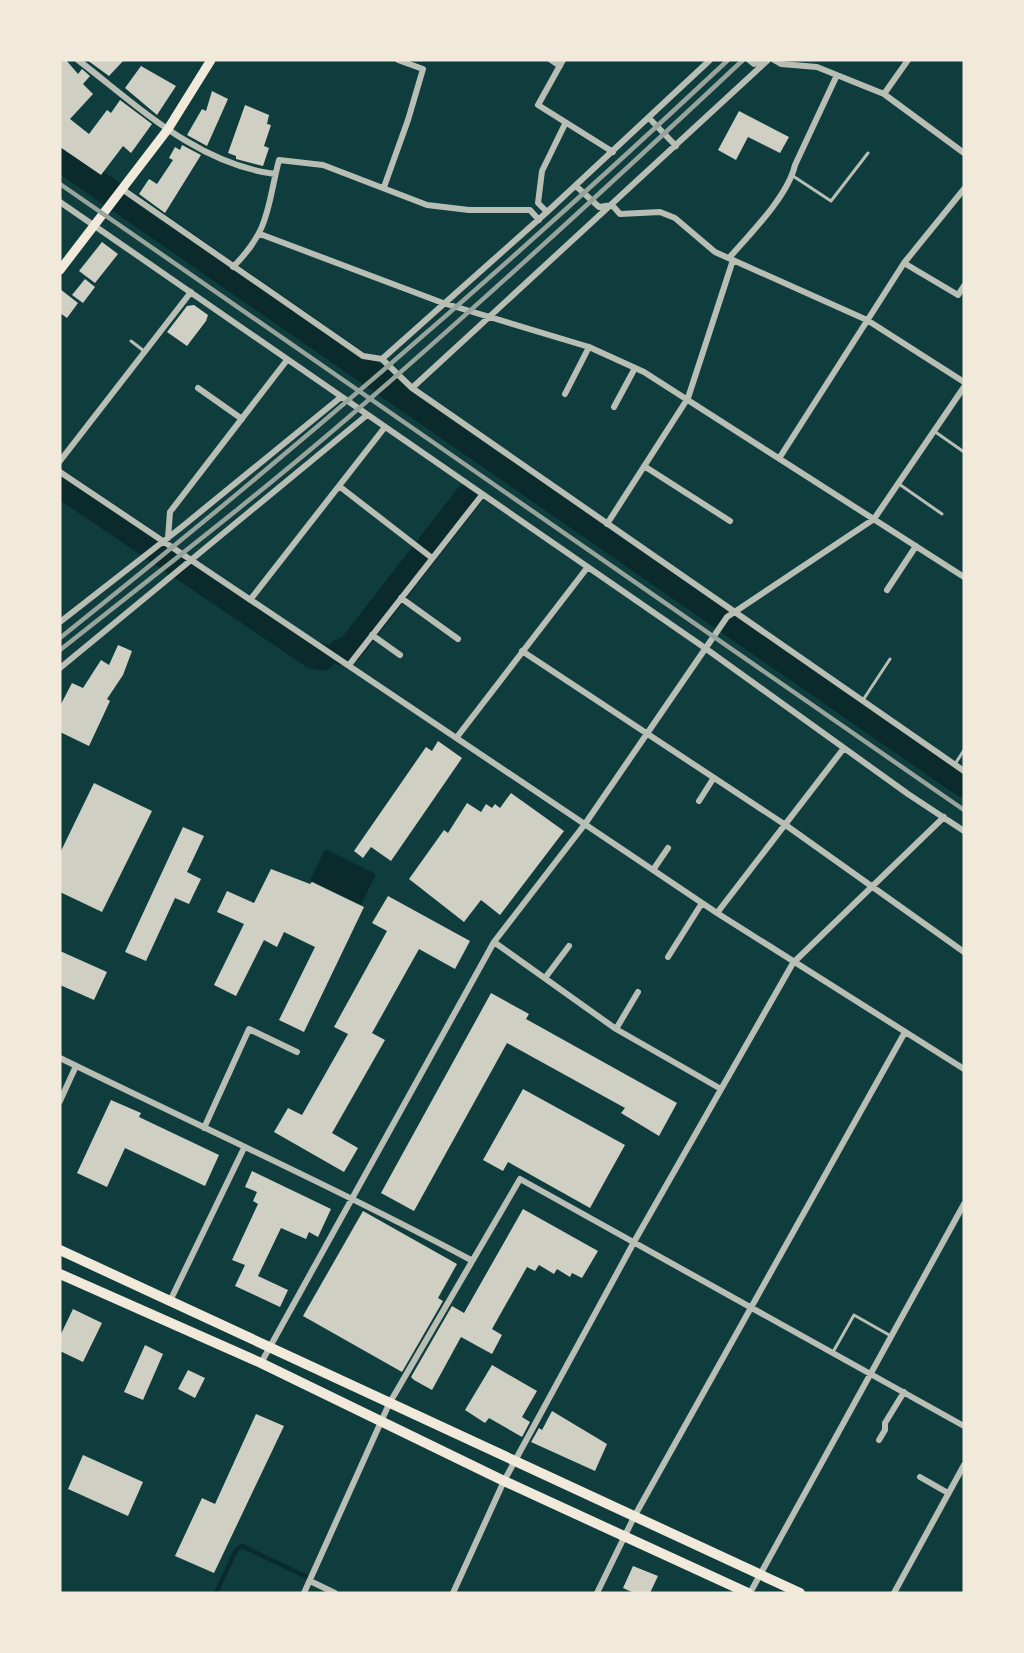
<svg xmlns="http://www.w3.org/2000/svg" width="1024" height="1653" font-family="Karla,sans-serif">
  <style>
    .water { fill: #0a2a2b }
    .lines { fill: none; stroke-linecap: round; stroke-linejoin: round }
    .stream { stroke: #0a2a2b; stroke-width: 4.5 }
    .river { stroke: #0a2a2b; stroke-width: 27 }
    .building { fill: #cfcfc3 }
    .service { stroke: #b8beb3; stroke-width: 3 }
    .minor { stroke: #b8beb3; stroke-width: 6 }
    .secondary { stroke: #f1e9da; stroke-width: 9 }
    .primary { stroke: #f1e9da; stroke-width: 10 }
    .rail { stroke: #97a49c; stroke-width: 4.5 }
  </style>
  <rect width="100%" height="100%" fill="#0f3d3e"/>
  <path class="water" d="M 325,849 L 376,874 L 361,905 L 310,880 Z"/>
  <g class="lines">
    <path class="stream" d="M 216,1593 L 236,1550 L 242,1546 L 307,1577"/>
    <path class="river" d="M 60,158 L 964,784
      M 60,484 L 313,655 L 322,657
      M 341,652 L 350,649 L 468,497"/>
  </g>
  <path class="building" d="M 60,60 L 66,60 L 78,74 L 82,69 L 90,76 L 83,84 L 93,94 L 70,119 L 89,134 L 107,110 L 111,113 L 120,100 L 152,124 L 131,153 L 123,146 L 101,175 L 60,147 Z
    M 87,60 L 124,60 L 109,76 Z
    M 141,66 L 176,86 L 157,115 L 125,88 Z
    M 212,91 L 228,99 L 207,146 L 187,135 L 202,109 L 206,111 Z
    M 245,105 L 269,115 L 267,124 L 271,125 L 264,146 L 269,148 L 263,166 L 236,159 L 236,156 L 228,153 Z
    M 739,111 L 789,137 L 780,153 L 748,137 L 736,160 L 718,150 Z
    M 182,145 L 201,155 L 165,213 L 139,194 L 149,179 L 157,184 L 173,160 L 169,158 L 175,147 L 180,150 Z
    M 102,242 L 118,254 L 95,283 L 79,271 Z
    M 85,279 L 95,287 L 83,303 L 72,295 Z
    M 60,289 L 78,303 L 67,318 L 60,313 Z
    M 194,305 L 208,315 L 206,321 L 187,346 L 167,332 L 187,306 Z
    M 118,645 L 132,651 L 123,675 L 107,699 L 110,701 L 89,746 L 60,732 L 60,706 L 72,683 L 83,688 L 101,660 L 109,665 Z
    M 438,741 L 462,758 L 391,861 L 371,847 L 363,858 L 354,851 L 426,747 L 432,751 Z
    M 94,783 L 152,811 L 102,912 L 60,892 L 60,853 Z
    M 511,793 L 564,831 L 500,915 L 481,900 L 464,922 L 409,879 L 444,830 L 448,833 L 467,803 L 481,812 L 486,804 L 492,808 L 495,804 L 500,808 Z
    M 183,827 L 204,836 L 187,872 L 201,879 L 189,904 L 175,898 L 146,961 L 125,952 Z
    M 271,869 L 310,884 L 312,882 L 364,907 L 304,1032 L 279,1020 L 315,947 L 284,932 L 277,947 L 264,940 L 236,996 L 214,985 L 244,924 L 217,912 L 227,891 L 254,903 Z
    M 388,896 L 470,941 L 455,969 L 419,949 L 372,1033 L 385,1040 L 332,1133 L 358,1148 L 344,1172 L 274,1132 L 288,1108 L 302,1115 L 348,1034 L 334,1027 L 387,931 L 372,923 Z
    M 60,951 L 107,972 L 94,1000 L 60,985 Z
    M 491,993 L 529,1014 L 526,1019 L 677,1103 L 659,1136 L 621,1113 L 625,1108 L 507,1043 L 414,1211 L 381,1193 Z
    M 523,1089 L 625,1145 L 590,1208 L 508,1162 L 503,1171 L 483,1160 Z
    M 111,1100 L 141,1113 L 139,1117 L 219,1155 L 205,1186 L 125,1148 L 107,1187 L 77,1173 Z
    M 252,1171 L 331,1209 L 318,1237 L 309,1232 L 306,1239 L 281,1228 L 258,1276 L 288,1290 L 280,1307 L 235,1286 L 245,1265 L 232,1260 L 258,1204 L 253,1201 L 257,1192 L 245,1187 Z
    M 523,1209 L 598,1251 L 582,1278 L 572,1273 L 570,1277 L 557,1269 L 554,1274 L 539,1265 L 535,1271 L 527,1267 L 492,1329 L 502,1335 L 492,1354 L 461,1337 L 432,1390 L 414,1380 L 411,1377 L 452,1306 L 464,1313 Z
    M 363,1211 L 457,1264 L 438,1298 L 443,1301 L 402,1372 L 303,1316 Z
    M 73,1309 L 102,1323 L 83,1362 L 60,1351 L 60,1336 Z
    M 145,1345 L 163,1354 L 143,1400 L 124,1392 Z
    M 492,1365 L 537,1391 L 522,1417 L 530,1422 L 522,1437 L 489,1418 L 485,1423 L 465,1410 Z
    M 188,1370 L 205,1378 L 195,1398 L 178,1389 Z
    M 552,1411 L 607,1444 L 595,1471 L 531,1442 L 539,1428 L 542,1430 Z
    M 256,1414 L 284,1426 L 214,1573 L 175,1556 L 202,1498 L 215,1504 Z
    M 83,1455 L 143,1482 L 128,1516 L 68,1489 Z
    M 633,1566 L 658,1576 L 650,1593 L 634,1593 L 623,1588 Z"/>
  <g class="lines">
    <path class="service" d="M 793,176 L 831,201 L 868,153
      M 131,341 L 144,351
      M 934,431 L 964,452
      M 899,484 L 942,514
      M 863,700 L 890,659
      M 955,764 L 964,750
      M 833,1352 L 854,1315 L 891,1336"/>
    <path class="minor" d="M 78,60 C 138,106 197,164 275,174
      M 551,60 L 560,66
      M 563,60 L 538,105 L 613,152
      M 749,60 L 754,64 L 764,60
      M 774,60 L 781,64 L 817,67 L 884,94 L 964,153
      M 884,94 L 908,60
      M 649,118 L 676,146
      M 576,186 L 599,207 L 612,205 L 620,214 L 660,212 L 675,218 L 715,252 L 867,320 L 964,382
      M 384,187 L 408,120 L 423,69 L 398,60
      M 122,189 L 363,356 L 382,359 L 412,388 L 964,771
      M 60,202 L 705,648 L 908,794 L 964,831
      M 547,212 L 538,203 L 542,171 L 565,124
      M 260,234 L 443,303 L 589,347 L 644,372 L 964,577
      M 729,258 C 750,234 788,196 795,165 L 837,75
      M 904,263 L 958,295 L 964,286
      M 233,267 C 271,229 267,206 279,160 L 323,165 L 427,205 L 469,210 L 530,210 L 539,220
      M 382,359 L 547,212 L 710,60
      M 198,388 L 242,419
      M 412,388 L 768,60
      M 565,394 L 589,347
      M 614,407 L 635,368
      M 780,457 L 904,263 L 964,189
      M 60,461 L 191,292
      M 644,466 L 730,521
      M 60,472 L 717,913 L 964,1069
      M 339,486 L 432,558
      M 607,524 L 688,398 L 733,260
      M 168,538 L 170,512 L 287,360
      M 887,590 L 916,546
      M 401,598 L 458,639
      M 250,600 L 385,427
      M 60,622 L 183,526 L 341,397
      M 372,635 L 400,655
      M 522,651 L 787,826 L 964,952
      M 349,665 L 482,495
      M 60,668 L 367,415
      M 457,737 L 587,568
      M 699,801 L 713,779
      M 653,870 L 668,848
      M 717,913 L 844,748
      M 494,942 L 616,1029 L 721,1089
      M 668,957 L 702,903
      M 545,978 L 569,946
      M 616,1029 L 638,992
      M 60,1058 C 197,1125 336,1188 471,1260
      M 60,1101 L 76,1066
      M 204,1128 L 249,1029 L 297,1052
      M 170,1301 L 244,1148
      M 261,1363 L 494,942 L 585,824 L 727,617 L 874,519 L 964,387
      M 879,1440 L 885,1430 L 885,1423 L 904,1392
      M 920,1477 L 948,1493
      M 310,1581 L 335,1593
      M 304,1593 L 389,1404 L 520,1179 L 964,1426
      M 453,1593 L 504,1481 L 634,1242 L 793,963 L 944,817
      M 597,1593 L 634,1517 L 905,1032
      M 750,1593 L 964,1204
      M 894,1593 L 964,1465"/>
    <path class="secondary" d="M 60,270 L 168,129 L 211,60"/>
    <path class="primary" d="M 60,1250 L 800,1593
      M 60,1274 L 261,1363 L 504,1481 L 748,1593"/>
    <path class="rail" d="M 60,184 L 964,810
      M 60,638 C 291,454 513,262 728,60
      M 60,650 C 157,573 256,497 350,416 C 484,301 614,181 743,60"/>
  </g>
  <rect width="1024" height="1653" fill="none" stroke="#f1e9da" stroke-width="123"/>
</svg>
